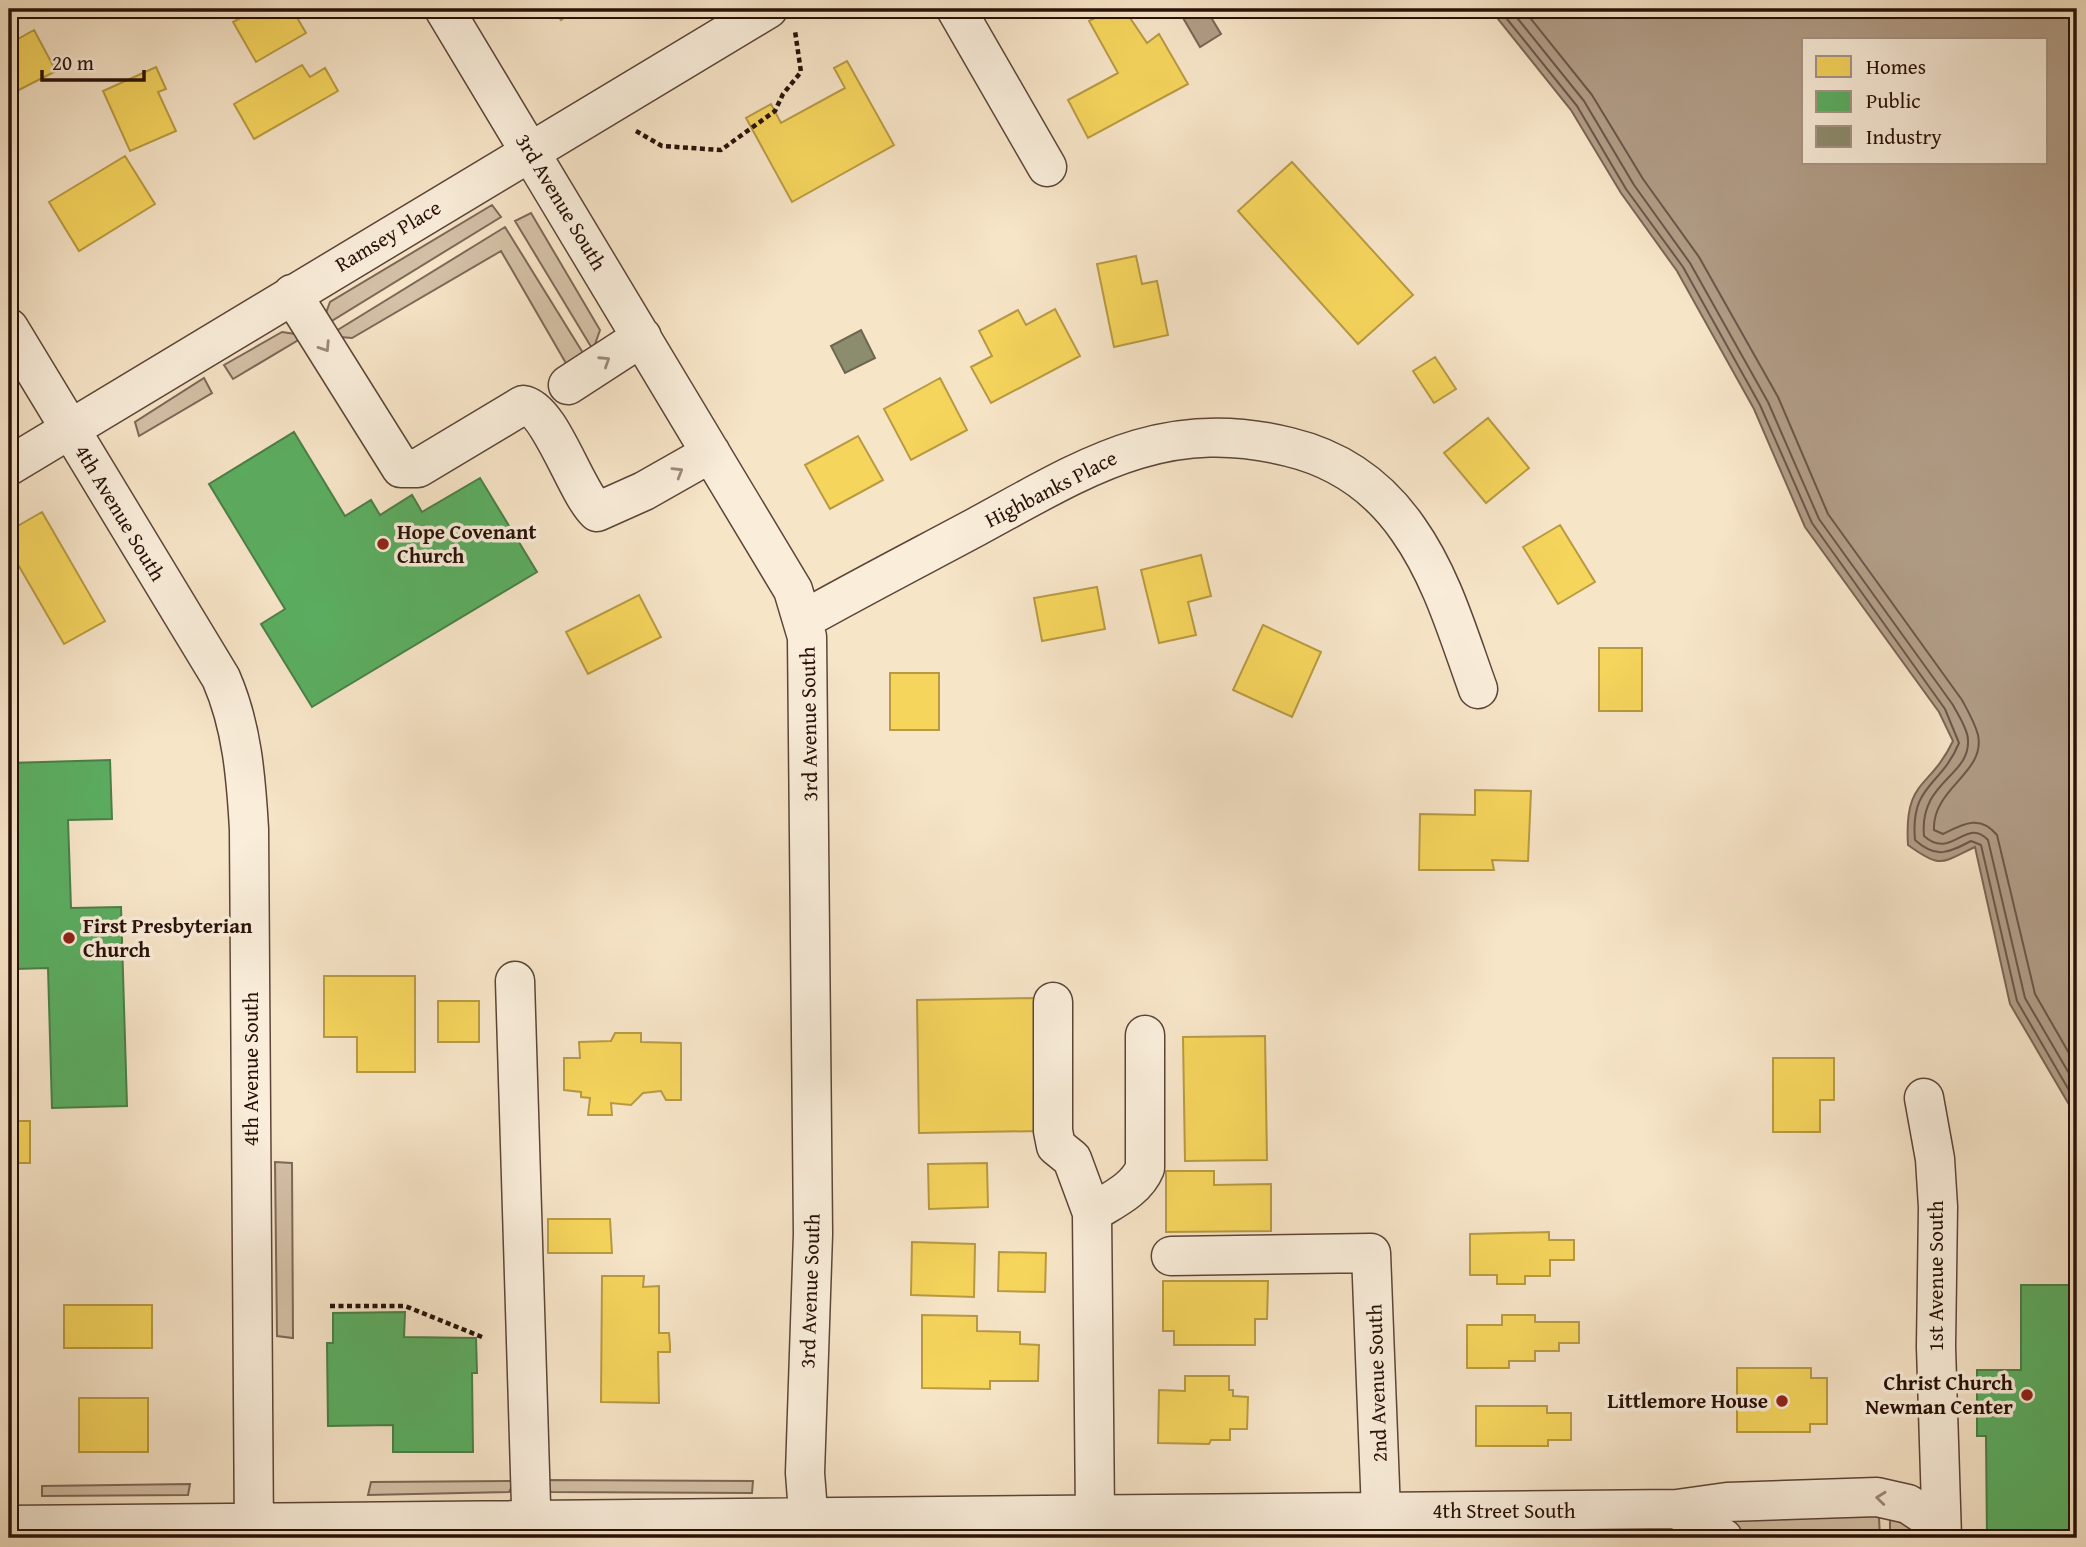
<svg xmlns="http://www.w3.org/2000/svg" width="2086" height="1547" font-family="'Gentium Book Plus',serif">
  <style>
    .green { fill: #d4c1a7; stroke: #7e6858; stroke-width: 2 }
    .water { fill: #b19d87; stroke: #7a6554; stroke-width: 2; fill-rule: evenodd }
    .homes { fill: #f6d55c; stroke: #b89a43; stroke-width: 2 }
    .public { fill: #5aae61; stroke: #4b7f46; stroke-width: 2 }
    .industry { fill: #8c8c6e; stroke: #6e674f; stroke-width: 2 }
    .lines { fill: none; stroke-linecap: round; stroke-linejoin: round }
    .shore { stroke: #6c5648; stroke-width: 2 }
    .minor-casing { stroke: #5c4538; stroke-width: 41 }
    .path { stroke: #281008; stroke-width: 4.5; stroke-dasharray: 5 3.5; stroke-linecap: butt }
    .minor { stroke: #faeedb; stroke-width: 38 }
    .oneway { stroke: #9c8a7c }
    .poi-dot { fill: #8f2418; stroke: #faeedb; stroke-width: 2.5 }
    .labels { text-anchor: middle; stroke-width: 7; stroke-linejoin: round; paint-order: stroke }
    .street-label { font-size: 21px; fill: #281008; stroke: #faeedb }
    .poi-label { font-size: 21px; font-weight: bold; fill: #281008; stroke: #faeedb; text-anchor: start }
  </style>
  <rect width="100%" height="100%" fill="#f7e5c8"/>
  <filter id="stains"><feTurbulence type="fractalNoise" baseFrequency=".00286" numOctaves="4"/><feColorMatrix values="0 0 0 0 .2 0 0 0 0 .09 0 0 0 0 .02 0 0 0 .5 -.17"/></filter>
  <radialGradient id="worn" r=".72"><stop offset=".6" stop-color="#630" stop-opacity="0"/><stop offset="1" stop-color="#630" stop-opacity=".3"/></radialGradient>
  <path class="green" d="M 492,205 L 501,217 L 330,322 L 326,313 L 330,302 Z
    M 531,213 L 600,330 L 593,350 L 515,221 Z
    M 505,227 L 583,353 L 567,365 L 501,251 L 352,338 L 340,337 L 336,331 Z
    M 282,332 L 295,334 L 300,339 L 233,379 L 224,365 Z
    M 204,378 L 212,393 L 139,436 L 135,422 Z
    M 275,1162 L 292,1163 L 293,1338 L 277,1336 Z
    M 542,1480 L 753,1481 L 752,1493 L 551,1492 Z
    M 515,1481 L 509,1492 L 368,1495 L 371,1482 Z
    M 190,1484 L 188,1495 L 42,1496 L 42,1486 Z
    M 1864,1507 L 1879,1517 L 1880,1538 L 1754,1538 L 1721,1517 Z
    M 1890,1515 L 1926,1538 L 1890,1538 Z"/>
  <path class="water" d="M 1182,9 L 1206,9 L 1221,34 L 1200,47 L 1179,11 Z
    M 1490,9 L 2077,9 L 2077,1118 L 2010,1004 L 1975,847 C 1941,863 1941,869 1908,845 C 1904,778 1929,791 1953,741 L 1939,712 L 1805,527 L 1754,409 L 1677,271 L 1621,193 L 1571,110 ZM 1804,40 L 2046,40 L 2046,163 L 1804,163 Z"/>
  <path class="homes" d="M 257,9 L 292,9 L 306,33 L 256,62 L 233,22 Z
    M 553,9 L 576,9 L 561,20 Z
    M 1112,9 L 1124,9 L 1147,43 L 1159,34 L 1188,84 L 1088,138 L 1068,100 L 1118,73 L 1089,21 Z
    M 34,30 L 56,71 L 9,95 L 9,44 Z
    M 847,61 L 894,145 L 792,202 L 746,118 L 771,104 L 781,123 L 845,88 L 834,68 Z
    M 302,65 L 310,77 L 325,68 L 338,91 L 254,139 L 234,104 Z
    M 156,67 L 166,89 L 158,92 L 176,131 L 130,151 L 103,91 Z
    M 125,156 L 155,204 L 79,251 L 49,202 Z
    M 1292,162 L 1413,295 L 1358,344 L 1238,211 Z
    M 1136,256 L 1142,284 L 1157,281 L 1168,335 L 1114,347 L 1097,264 Z
    M 1055,309 L 1080,356 L 991,403 L 971,367 L 992,356 L 979,331 L 1018,310 L 1026,325 Z
    M 1435,357 L 1456,389 L 1434,403 L 1413,371 Z
    M 940,378 L 967,430 L 911,460 L 884,409 Z
    M 1488,418 L 1529,468 L 1486,503 L 1444,453 Z
    M 858,436 L 883,480 L 830,509 L 805,465 Z
    M 42,512 L 105,621 L 64,644 L 9,549 L 9,531 Z
    M 1560,525 L 1595,582 L 1558,604 L 1523,547 Z
    M 1201,555 L 1211,596 L 1188,602 L 1196,635 L 1159,643 L 1141,570 Z
    M 1097,587 L 1105,629 L 1042,641 L 1034,598 Z
    M 639,595 L 661,637 L 588,674 L 566,632 Z
    M 1263,625 L 1321,652 L 1292,717 L 1233,690 Z
    M 1599,648 L 1642,648 L 1642,711 L 1599,711 Z
    M 890,673 L 939,673 L 939,730 L 890,730 Z
    M 1475,790 L 1531,791 L 1528,861 L 1492,860 L 1494,870 L 1419,870 L 1420,814 L 1475,815 Z
    M 324,976 L 415,976 L 415,1072 L 357,1072 L 357,1037 L 324,1037 Z
    M 1038,998 L 1040,1131 L 919,1133 L 917,1000 Z
    M 438,1001 L 479,1001 L 479,1042 L 438,1042 Z
    M 615,1033 L 641,1033 L 641,1042 L 681,1043 L 681,1100 L 666,1100 L 661,1091 L 643,1093 L 631,1105 L 611,1103 L 612,1115 L 588,1115 L 590,1098 L 581,1097 L 581,1092 L 564,1090 L 564,1058 L 580,1058 L 579,1042 L 611,1041 Z
    M 1265,1036 L 1267,1160 L 1185,1161 L 1183,1037 Z
    M 1773,1058 L 1834,1058 L 1834,1100 L 1820,1100 L 1820,1132 L 1773,1132 Z
    M 9,1121 L 30,1121 L 30,1163 L 9,1163 Z
    M 987,1163 L 988,1207 L 929,1209 L 928,1164 Z
    M 1166,1171 L 1214,1171 L 1214,1185 L 1271,1184 L 1271,1231 L 1166,1232 Z
    M 548,1219 L 610,1219 L 612,1253 L 548,1253 Z
    M 1549,1232 L 1549,1240 L 1574,1240 L 1574,1260 L 1550,1260 L 1550,1276 L 1525,1276 L 1525,1284 L 1497,1284 L 1497,1275 L 1470,1275 L 1470,1234 Z
    M 912,1242 L 975,1244 L 974,1297 L 911,1295 Z
    M 999,1252 L 1046,1253 L 1045,1292 L 998,1291 Z
    M 602,1276 L 644,1276 L 643,1287 L 659,1286 L 659,1333 L 669,1333 L 670,1345 L 670,1352 L 658,1352 L 659,1403 L 601,1402 Z
    M 1163,1281 L 1268,1281 L 1267,1319 L 1255,1319 L 1255,1345 L 1174,1345 L 1174,1331 L 1163,1331 Z
    M 64,1305 L 152,1305 L 152,1348 L 64,1348 Z
    M 922,1315 L 977,1316 L 977,1331 L 1020,1332 L 1020,1344 L 1039,1345 L 1038,1381 L 990,1381 L 990,1389 L 922,1388 Z
    M 1502,1315 L 1535,1315 L 1535,1322 L 1579,1322 L 1579,1343 L 1559,1343 L 1559,1351 L 1535,1351 L 1535,1361 L 1509,1361 L 1509,1368 L 1467,1368 L 1467,1325 L 1502,1325 Z
    M 1737,1368 L 1811,1368 L 1811,1378 L 1827,1378 L 1827,1424 L 1810,1424 L 1810,1432 L 1737,1432 Z
    M 1185,1376 L 1229,1376 L 1229,1390 L 1233,1390 L 1233,1396 L 1248,1397 L 1247,1429 L 1230,1429 L 1230,1440 L 1211,1440 L 1209,1444 L 1158,1443 L 1159,1390 L 1185,1391 Z
    M 79,1398 L 148,1398 L 148,1452 L 79,1452 Z
    M 1476,1406 L 1547,1406 L 1547,1413 L 1571,1413 L 1571,1440 L 1548,1440 L 1548,1446 L 1476,1446 Z"/>
  <path class="public" d="M 294,432 L 345,516 L 371,500 L 380,515 L 412,495 L 422,512 L 480,478 L 537,572 L 312,707 L 261,624 L 285,609 L 209,484 Z
    M 110,760 L 112,819 L 68,820 L 71,908 L 121,907 L 127,1106 L 52,1108 L 48,968 L 16,969 L 9,763 Z
    M 9,876 L 13,876 L 18,981 L 9,979 Z
    M 2021,1285 L 2077,1285 L 2077,1538 L 1987,1538 L 1986,1436 L 1977,1436 L 1977,1370 L 2021,1370 Z
    M 405,1312 L 404,1337 L 476,1338 L 477,1373 L 472,1373 L 473,1452 L 393,1452 L 393,1425 L 328,1426 L 327,1343 L 333,1343 L 333,1313 Z"/>
  <path class="industry" d="M 861,330 L 875,358 L 845,373 L 831,346 Z"/>
  <g class="lines">
    <path class="shore" d="M 1499,9 L 1577,106 L 1626,189 L 1683,267 L 1760,405 L 1812,523 L 1945,709 L 1959,743 C 1941,787 1910,784 1915,840 C 1936,859 1948,853 1971,841 L 1981,845 L 2017,1001 L 2077,1104
      M 1510,9 L 1584,101 L 1634,185 L 1690,263 L 1768,402 L 1819,519 L 1953,705 C 1958,715 1968,729 1968,740 C 1970,777 1919,781 1924,836 C 1952,861 1966,816 1988,840 L 2025,998 L 2077,1087
      M 1523,9 L 1592,95 L 1643,179 L 1699,257 L 1778,397 L 1828,514 L 1962,700 C 1968,711 1975,723 1978,735 C 1986,773 1932,788 1934,830 L 1943,834 C 1963,824 1980,814 1997,835 L 2035,994 L 2077,1067"/>
    <g class="minor-casing">
      <path id="minor" d="M 444,9 L 793,590 L 807,637 L 813,1234 L 805,1473 L 810,1538
        M 956,9 L 1047,167
        M 292,294 L 401,468 L 418,468 L 523,405 C 551,409 575,491 597,512 L 644,491 L 711,453
        M 9,328 L 221,678 C 242,726 246,777 249,829 L 254,1538
        M 568,385 L 642,337
        M 9,466 L 768,9
        M 803,620 C 860,588 918,558 976,527 C 1083,469 1163,415 1289,447 C 1339,459 1379,487 1408,529 C 1442,577 1458,634 1478,689
        M 515,981 L 532,1538
        M 1053,1002 L 1053,1131 L 1056,1146 L 1072,1159 L 1092,1213 L 1095,1515
        M 1924,1098 L 1935,1159 L 1938,1207 L 1936,1347 L 1942,1538
        M 1092,1213 C 1112,1200 1136,1190 1145,1168 L 1145,1035
        M 1171,1256 L 1371,1253 L 1381,1512
        M 1677,1509 L 1723,1538
        M 9,1525 L 1677,1509 L 1727,1502 L 1877,1497 L 1908,1504 L 1941,1526"/>
    </g>
    <path class="path" d="M 636,131 L 662,146 L 721,150 L 775,111 L 783,94 L 801,72 L 795,31
      M 330,1306 L 405,1306 L 482,1337"/>
    <use href="#minor" class="minor"/>
  </g>
  <defs><path id="oneway-chevron" d="M-2-3.5L2.5 0L-2 3.5" fill="none" stroke-width="1.6" stroke-linecap="round" stroke-linejoin="round" transform="scale(1.75)"/></defs>
  <g class="oneway">
    <use href="#oneway-chevron" transform="translate(325 347) rotate(57)"/>
    <use href="#oneway-chevron" transform="translate(605 361) rotate(-33)"/>
    <use href="#oneway-chevron" transform="translate(678 472) rotate(-31)"/>
    <use href="#oneway-chevron" transform="translate(1881 1498) rotate(-174)"/>
  </g>
  <g class="poi-dot">
    <circle cx="383" cy="544" r="7"/>
    <circle cx="69" cy="938" r="7"/>
    <circle cx="2027" cy="1395" r="7"/>
    <circle cx="1782" cy="1401" r="7"/>
  </g>
  <g class="labels">
    <g class="street-label">
      <text transform="translate(561 202) rotate(59)" y="7">3rd Avenue South</text>
      <text transform="translate(388 236) rotate(-31)" y="7">Ramsey Place</text>
      <text transform="translate(1051 489) rotate(-27)" y="7">Highbanks Place</text>
      <text transform="translate(120 513) rotate(59)" y="7">4th Avenue South</text>
      <text transform="translate(809 724) rotate(-91)" y="7">3rd Avenue South</text>
      <text transform="translate(251 1069) rotate(-90)" y="7">4th Avenue South</text>
      <text transform="translate(1936 1276) rotate(-90)" y="7">1st Avenue South</text>
      <text transform="translate(810 1291) rotate(-88)" y="7">3rd Avenue South</text>
      <text transform="translate(1377 1383) rotate(-92)" y="7">2nd Avenue South</text>
      <text x="1504" y="1518">4th Street South</text>
    </g>
    <g class="poi-label">
      <text x="397" y="539">Hope Covenant<tspan x="397" dy="24">Church</tspan></text>
      <text x="83" y="933">First Presbyterian<tspan x="83" dy="24">Church</tspan></text>
      <text x="2013" y="1390" text-anchor="end">Christ Church<tspan x="2013" dy="24">Newman Center</tspan></text>
      <text x="1768" y="1408" text-anchor="end">Littlemore House</text>
    </g>
  </g>
  <rect width="2086" height="1547" fill="none" stroke="#f7e5c8" stroke-width="35"/>
  <rect x="10" y="10" width="2065" height="1526" fill="none" stroke="#281008" stroke-width="3.5"/>
  <rect x="18" y="18" width="2051" height="1512" fill="none" stroke="#281008" stroke-width="2"/>
  <rect x="1802" y="38" width="245" height="126" fill="#faeedb" stroke="#a69587" stroke-width="2"/>
  <rect x="1816" y="56" width="35" height="21" fill="#f6d55c" stroke="#a69587" stroke-width="2"/>
  <text x="1866" y="74" font-size="21" fill="#281008">Homes</text>
  <rect x="1816" y="91" width="35" height="21" fill="#5aae61" stroke="#a69587" stroke-width="2"/>
  <text x="1866" y="108" font-size="21" fill="#281008">Public</text>
  <rect x="1816" y="126" width="35" height="21" fill="#8c8c6e" stroke="#a69587" stroke-width="2"/>
  <text x="1866" y="144" font-size="21" fill="#281008">Industry</text>
  <path d="M42 70v10h102v-10" fill="none" stroke="#281008" stroke-width="3.5"/>
  <text x="52" y="70" font-size="21" fill="#281008" stroke="#faeedb" stroke-width="5" paint-order="stroke">20 m</text>
  <rect width="100%" height="100%" filter="url(#stains)"/>
  <rect width="100%" height="100%" fill="url(#worn)"/>
</svg>
